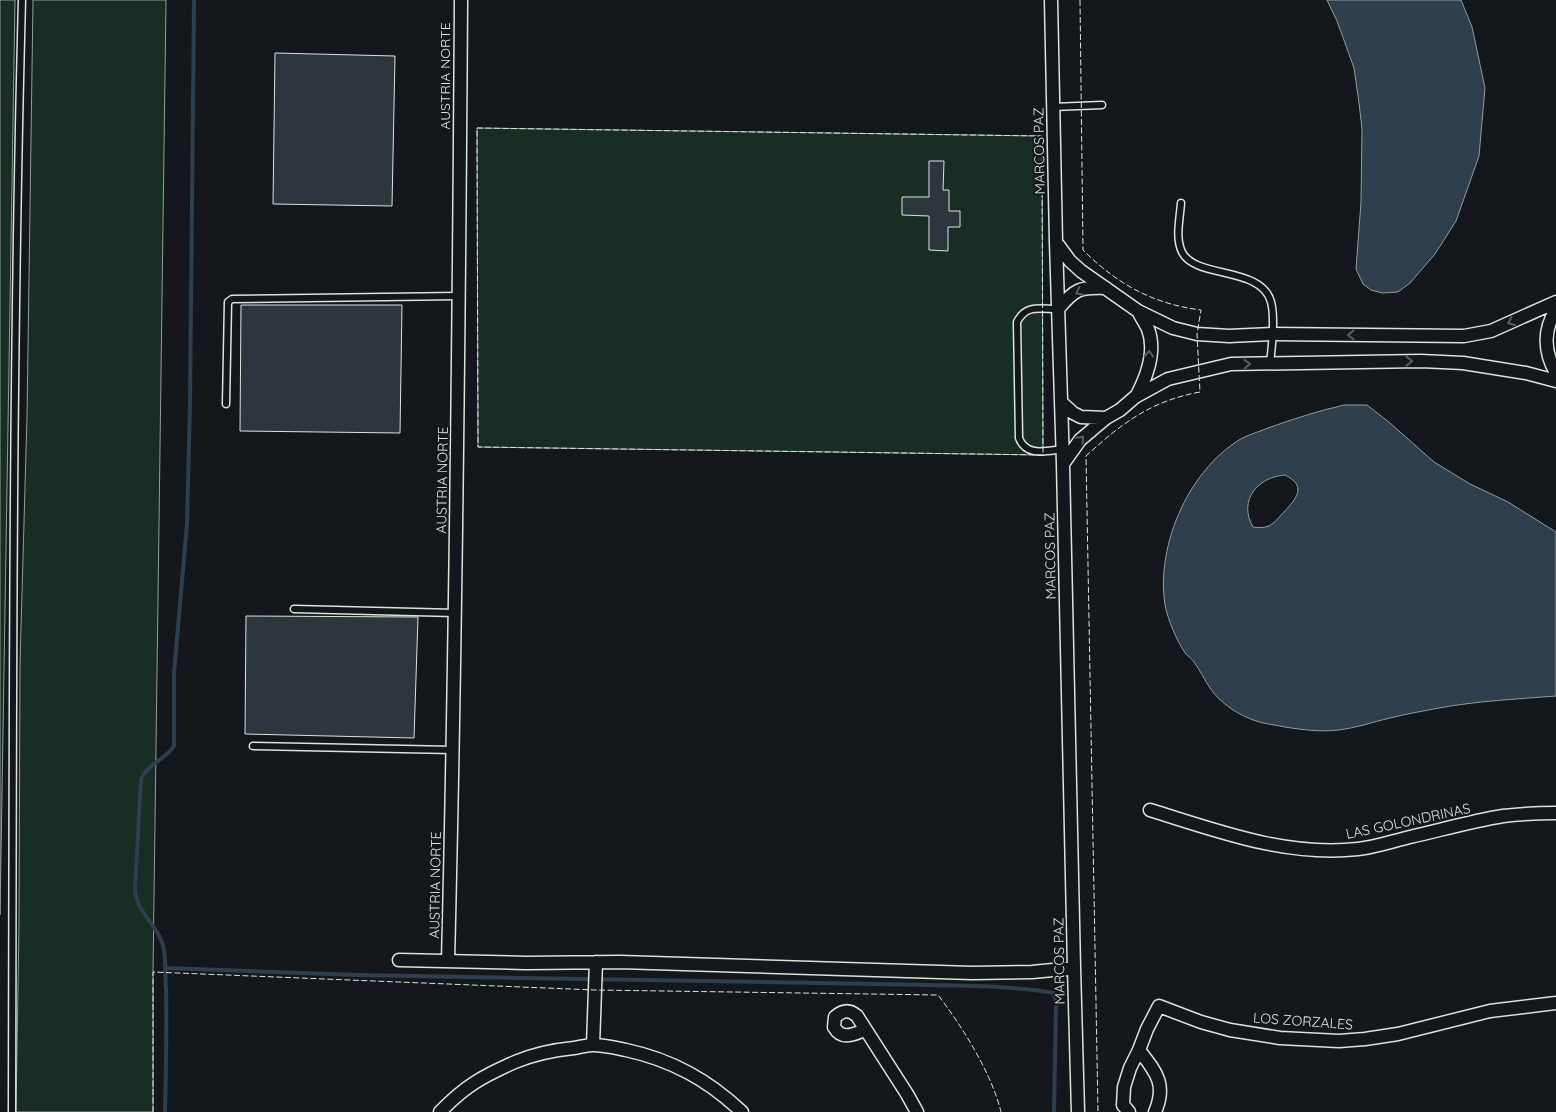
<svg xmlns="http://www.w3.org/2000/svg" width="1556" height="1112" font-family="Quicksand,sans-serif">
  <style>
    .green { fill: #1a2d24; stroke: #939e99 }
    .water { fill: #2f3f4d; stroke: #939e99; fill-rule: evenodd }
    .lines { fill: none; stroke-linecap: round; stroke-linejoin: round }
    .stream { stroke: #2f3f4d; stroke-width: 4 }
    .building { fill: #2c363c; stroke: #d8e6dc }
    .lane-casing { stroke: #d8e6dc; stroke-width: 9 }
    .street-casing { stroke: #d8e6dc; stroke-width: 15 }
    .lane { stroke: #14181c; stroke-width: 6 }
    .street { stroke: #14181c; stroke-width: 12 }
    .fence { stroke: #d8e6dc; stroke-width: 1; stroke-dasharray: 6 2.5; stroke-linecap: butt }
    .oneway { stroke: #59605f }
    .labels { text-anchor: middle; stroke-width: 4; stroke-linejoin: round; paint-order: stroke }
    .street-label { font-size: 14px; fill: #d8e6dc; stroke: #14181c }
  </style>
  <rect width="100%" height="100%" fill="#14181c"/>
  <path class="green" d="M 0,0 L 15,0 L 0,915 Z
    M 33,0 L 166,0 L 153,972 L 153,1112 L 16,1112 L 19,925 L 20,663 L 27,417 Z
    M 477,128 L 1042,136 L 1043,455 L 478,447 Z"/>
  <path class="water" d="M 1327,0 L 1461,0 L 1472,27 L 1485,88 L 1479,156 L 1456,221 L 1435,254 L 1410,283 L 1398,292 L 1382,293 L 1371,290 L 1363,284 L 1356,269 L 1361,202 L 1362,129 L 1359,103 L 1354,68 L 1337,21 Z
    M 1344,405 L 1367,405 L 1390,423 L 1434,462 L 1470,484 L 1508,502 L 1556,532 L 1556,696 C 1517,699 1477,701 1439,708 C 1423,711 1406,714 1390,718 C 1373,722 1356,728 1338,730 C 1321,732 1303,730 1285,727 C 1276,725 1265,724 1256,721 C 1238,715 1220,703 1210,688 C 1204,679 1200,670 1194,662 C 1192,659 1189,657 1186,654 C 1177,642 1168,620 1165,605 C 1156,548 1186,477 1233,444 C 1243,436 1256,433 1268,428 C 1293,419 1318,411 1344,405 ZM 1285,475 C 1307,486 1297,498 1284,512 C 1279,517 1275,523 1269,526 C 1263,528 1259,528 1253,527 C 1238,501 1257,477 1285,475 Z"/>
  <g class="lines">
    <path class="stream" d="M 165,968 L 356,975 L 931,985 C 972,986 1013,986 1054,993 L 1056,1004 L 1054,1112
      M 165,1112 C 166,1071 167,1030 166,989 C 165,976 166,962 164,950 C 161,927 136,914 135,889 L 141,779 C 149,763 165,760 174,746 L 174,673 L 187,524 L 190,404 L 194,0"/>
  </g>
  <path class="building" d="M 275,53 L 395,56 L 392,206 L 273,204 Z
    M 929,161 L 944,161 L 943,190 L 949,190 L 949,211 L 960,211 L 960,227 L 948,227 L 948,251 L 929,250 L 929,216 L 902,215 L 902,197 L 929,197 Z
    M 241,305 L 402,305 L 400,433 L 240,431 Z
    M 246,616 L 418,617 L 414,738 L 245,734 Z"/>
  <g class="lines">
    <g class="lane-casing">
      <path id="lane" d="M 1053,107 L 1102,105
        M 1181,203 C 1180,218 1175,238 1182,252 C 1195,279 1262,266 1271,302 C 1275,317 1272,347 1270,363
        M 1058,309 C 1040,309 1026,304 1017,322 L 1019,438 C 1026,457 1046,451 1063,449
        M 226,404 L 228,302 L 232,299 L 459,296
        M 294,609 L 455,613
        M 253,746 L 453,750
        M 12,1112 C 13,741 12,371 22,0"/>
    </g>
    <g class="street-casing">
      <path id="street" d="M 1051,0 L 1056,242 L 1063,464 L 1074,968 L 1078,1112
        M 1056,242 L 1070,261 L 1081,271 L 1138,311 L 1173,328 L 1197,334 L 1229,336 L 1272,334 L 1464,336 L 1491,331 L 1556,302
        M 1058,309 C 1075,289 1079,287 1106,288
        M 1556,310 C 1543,330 1544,352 1556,373
        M 1137,395 C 1147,376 1156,350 1148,329 C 1145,323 1141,317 1138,311
        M 1061,402 L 1073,413 L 1081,417 L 1106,418 L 1120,410 L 1135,397 L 1168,379 L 1231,364 L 1421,361 L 1463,363 L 1526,373 L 1556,381
        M 1063,464 L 1080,440 L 1106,418
        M 1150,810 C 1218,831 1286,857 1358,849 C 1376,847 1393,841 1410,837 C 1441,830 1472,821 1503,816 C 1520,814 1538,813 1556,813
        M 399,960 L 526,963 L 620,962 L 972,973 L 1032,972 L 1074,968
        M 448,961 C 456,641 459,320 461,0
        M 865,1030 C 854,1034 842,1041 834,1027 L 835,1017 C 843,1010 849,1009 857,1016 L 907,1094 L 917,1112
        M 593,1045 L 596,962
        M 1139,1050 C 1156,1072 1167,1084 1155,1112
        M 440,1112 C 465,1086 483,1076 515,1062 C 534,1054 553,1050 574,1048 C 580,1047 587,1045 593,1045 C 604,1045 616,1048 626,1050 C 672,1060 708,1080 742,1112
        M 1129,1112 L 1123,1105 L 1124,1087 L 1130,1068 L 1139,1050 L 1147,1029 L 1159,1006 L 1201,1022 L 1230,1030 L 1280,1038 L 1339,1041 L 1365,1039 L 1398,1034 L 1490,1011 L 1556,1003"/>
    </g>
    <use href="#lane" class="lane"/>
    <use href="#street" class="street"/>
    <path class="fence" d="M 1080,0 L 1083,250 C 1117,284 1153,304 1201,310 L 1197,334 L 1200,392 C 1151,401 1122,423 1086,456 L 1098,1112
      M 477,128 L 1042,136 L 1043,455 L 478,447 Z
      M 153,1112 L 153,972 L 595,990 L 938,995 C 962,1026 992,1074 1001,1112"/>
  </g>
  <defs><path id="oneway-chevron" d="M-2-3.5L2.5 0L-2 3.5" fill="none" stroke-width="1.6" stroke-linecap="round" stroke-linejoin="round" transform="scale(1.25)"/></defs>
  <g class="oneway">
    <use href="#oneway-chevron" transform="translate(1079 292) rotate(154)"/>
    <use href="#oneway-chevron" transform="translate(1511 322) rotate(156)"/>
    <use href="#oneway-chevron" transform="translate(1351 335) rotate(-180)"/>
    <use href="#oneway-chevron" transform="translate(1149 354) rotate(-87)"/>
    <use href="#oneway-chevron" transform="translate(1409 361) rotate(-1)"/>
    <use href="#oneway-chevron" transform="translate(1247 364) rotate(-2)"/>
    <use href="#oneway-chevron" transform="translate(1081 439) rotate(-47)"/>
  </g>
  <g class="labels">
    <g class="street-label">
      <text transform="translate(445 76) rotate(-90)" y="5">AUSTRIA NORTE</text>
      <text transform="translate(1039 151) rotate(-91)" y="5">MARCOS PAZ</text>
      <text transform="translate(442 480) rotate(-89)" y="5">AUSTRIA NORTE</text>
      <text transform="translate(1050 556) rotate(-91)" y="5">MARCOS PAZ</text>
      <text transform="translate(1408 821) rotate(-12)" y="5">LAS GOLONDRINAS</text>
      <text transform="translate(435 885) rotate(-89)" y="5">AUSTRIA NORTE</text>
      <text transform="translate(1059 961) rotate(-91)" y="5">MARCOS PAZ</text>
      <text transform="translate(1303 1021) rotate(4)" y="5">LOS ZORZALES</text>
    </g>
  </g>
</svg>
